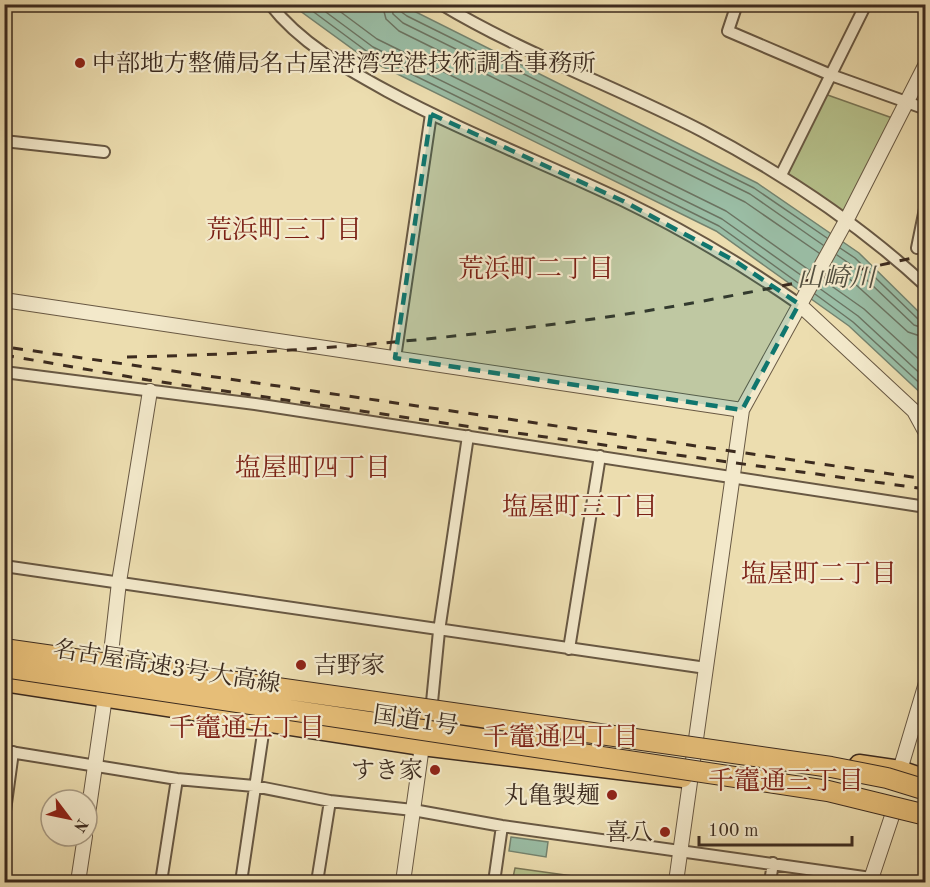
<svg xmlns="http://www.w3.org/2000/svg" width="930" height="887" font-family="'Old Standard TT','Noto Serif JP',serif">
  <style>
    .green { fill: #b6c28c; stroke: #797656; stroke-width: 1.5 }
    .water { fill: #9abda5; stroke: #74836f; stroke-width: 1.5 }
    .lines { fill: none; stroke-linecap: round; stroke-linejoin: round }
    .shore { stroke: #6b7462; stroke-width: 1.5 }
    .minor-casing { stroke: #685843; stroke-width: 14 }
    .tertiary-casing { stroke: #685843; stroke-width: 16 }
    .trunk-casing { stroke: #3c2b1f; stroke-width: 21 }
    .minor { stroke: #f3e9cb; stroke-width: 10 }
    .tertiary { stroke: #f3e9cb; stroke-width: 14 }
    .trunk { stroke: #e6be78; stroke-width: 18 }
    .rail { stroke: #3c2b1f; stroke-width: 3; stroke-dasharray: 10 10; stroke-linecap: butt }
    .motorway-bridge-casing { stroke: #3c2b1f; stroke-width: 22; stroke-linecap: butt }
    .motorway-bridge { stroke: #e6be78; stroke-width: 20 }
    .marked { fill: #0f766e; fill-opacity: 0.2; stroke: #0f766e; stroke-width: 4.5; stroke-dasharray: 12 8; stroke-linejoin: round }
    .poi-dot { fill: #8f2418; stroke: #f3e9cb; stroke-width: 2 }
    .labels { text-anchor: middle; stroke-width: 4.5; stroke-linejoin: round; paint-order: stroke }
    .poi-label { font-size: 24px; fill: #3c2b1f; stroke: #f3e9cb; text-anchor: end }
    .street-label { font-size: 24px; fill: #3c2b1f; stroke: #f3e9cb }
    .neighbourhood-label { font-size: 26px; fill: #7a1f14; stroke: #f3e9cb }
    .water-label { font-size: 26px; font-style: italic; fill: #545040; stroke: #f3e9cb }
  </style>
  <rect width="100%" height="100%" fill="#ecddaf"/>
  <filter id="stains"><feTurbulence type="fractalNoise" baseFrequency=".00333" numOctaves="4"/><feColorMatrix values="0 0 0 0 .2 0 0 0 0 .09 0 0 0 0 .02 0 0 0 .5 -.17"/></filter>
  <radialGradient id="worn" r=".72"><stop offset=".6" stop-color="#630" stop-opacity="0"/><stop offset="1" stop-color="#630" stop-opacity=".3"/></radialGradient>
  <path class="green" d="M 822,93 L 898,120 L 847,219 L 781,175 Z
    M 515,868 L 616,882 L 512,882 Z"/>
  <path class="water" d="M 292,5 L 402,5 L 757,183 L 859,253 L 925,318 L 925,397 L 849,326 L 716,231 L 365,58 Z
    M 511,837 L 548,842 L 546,857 L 509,851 Z"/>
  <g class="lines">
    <path class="shore" d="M 303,4 L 369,53 L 719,226 L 801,285
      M 315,4 L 373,47 L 722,219 L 805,278
      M 330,4 L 377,39 L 726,211 L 809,270
      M 382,4 L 386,19 L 399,31 L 745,202 L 819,253
      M 391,4 L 393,14 L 403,23 L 750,194 L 823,245
      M 399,4 L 400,11 L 407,16 L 754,188 L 827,238
      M 840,248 L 855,258 L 919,320 L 926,321
      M 837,255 L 850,264 L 914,325 L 926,329
      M 832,263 L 908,332 L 926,338
      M 823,280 L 864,309 L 926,366
      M 819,288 L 858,316 L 926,379
      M 815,294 L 853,322 L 926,389"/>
    <g class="minor-casing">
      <path id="minor" d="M 270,4 C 300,43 345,68 387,91 C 463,132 544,163 622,200 C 684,230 743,265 799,304
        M 441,4 C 524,54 617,87 702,131 C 784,174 858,223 926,286
        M 737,4 L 728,31 L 831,75 L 926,109
        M 4,141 L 104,152
        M 781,175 L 866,4
        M 917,248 L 926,204
        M 395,358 L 431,114
        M 4,372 L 255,404 L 926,507
        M 4,566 L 706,668
        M 569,649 L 600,456
        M 432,702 L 439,631 L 468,436
        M 4,751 L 177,779 L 254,786 L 330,801 L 413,810 L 502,826 L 871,878 L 881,882
        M 4,818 L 13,752
        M 161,882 L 177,779
        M 241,882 L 265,720
        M 317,882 L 330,801
        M 494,882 L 502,826
        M 770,882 L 773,863"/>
    </g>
    <g class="tertiary-casing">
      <path id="tertiary" d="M 4,300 L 742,410
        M 799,304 L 914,411 L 926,433
        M 109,671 L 119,582 L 150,391
        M 900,770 L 926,683
        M 87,821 L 106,690
        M 78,882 L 85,836
        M 403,882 L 422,746
        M 676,882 L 742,410 L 847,219 L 926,64
        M 870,882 L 893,813"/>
    </g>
    <g class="trunk-casing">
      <path id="trunk" d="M 4,682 L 422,746 L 683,778
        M 859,764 L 900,770 L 926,779"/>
    </g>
    <use href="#minor" class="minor"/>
    <use href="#tertiary" class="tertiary"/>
    <use href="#trunk" class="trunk"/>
    <path class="rail" d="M 13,348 L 926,479
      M 4,355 L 148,380 L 458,425 L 926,489
      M 127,357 C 290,354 454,339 614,316 C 719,300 822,278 926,255"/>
    <g class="motorway-bridge-casing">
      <path id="motorway-bridge" d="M 4,649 L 831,767 L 887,778 L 926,790
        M 4,667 L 828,791 L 926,815"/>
    </g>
    <use href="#motorway-bridge" class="motorway-bridge"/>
  </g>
  <path class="marked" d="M 431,114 L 623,201 L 735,261 L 799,304 L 742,410 L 395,358 Z"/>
  <g class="poi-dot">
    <circle cx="80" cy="63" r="6"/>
    <circle cx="301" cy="665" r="6"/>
    <circle cx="435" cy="770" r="6"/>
    <circle cx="612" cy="795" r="6"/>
    <circle cx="665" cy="832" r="6"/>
  </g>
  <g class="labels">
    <g class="poi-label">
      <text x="92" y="71" text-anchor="start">中部地方整備局名古屋港湾空港技術調査事務所</text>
      <text x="313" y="673" text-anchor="start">吉野家</text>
      <text x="423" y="778">すき家</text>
      <text x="600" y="803">丸亀製麺</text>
      <text x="653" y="840">喜八</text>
    </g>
    <g class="street-label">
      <text transform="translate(167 666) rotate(9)" y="8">名古屋高速3号大高線</text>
      <text transform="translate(416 720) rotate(8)" y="8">国道1号</text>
    </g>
    <g class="neighbourhood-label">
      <text x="284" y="238">荒浜町三丁目</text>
      <text x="536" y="277">荒浜町二丁目</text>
      <text x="313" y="476">塩屋町四丁目</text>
      <text x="580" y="515">塩屋町三丁目</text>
      <text x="819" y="582">塩屋町二丁目</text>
      <text x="247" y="736">千竈通五丁目</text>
      <text x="561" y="745">千竈通四丁目</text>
      <text x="786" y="789">千竈通三丁目</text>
    </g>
    <g class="water-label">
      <text x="836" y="286">山崎川</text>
    </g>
  </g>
  <rect width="930" height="887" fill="none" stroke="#ecddaf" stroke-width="24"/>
  <rect x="6" y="6" width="918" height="875" fill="none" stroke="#3c2b1f" stroke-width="3"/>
  <rect x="12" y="12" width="906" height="863" fill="none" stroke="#3c2b1f" stroke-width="1.5"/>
  <g transform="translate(69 818) rotate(122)"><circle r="28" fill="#f3e9cb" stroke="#aa9d86" stroke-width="1.5"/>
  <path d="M0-4.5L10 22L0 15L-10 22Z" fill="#8f2418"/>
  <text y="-9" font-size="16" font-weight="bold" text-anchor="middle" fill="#3c2b1f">N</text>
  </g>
  <path d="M699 836v9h153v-9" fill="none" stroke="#3c2b1f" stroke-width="3"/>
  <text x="708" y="836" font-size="18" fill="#3c2b1f" stroke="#f3e9cb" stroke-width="4.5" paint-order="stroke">100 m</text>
  <rect width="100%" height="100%" filter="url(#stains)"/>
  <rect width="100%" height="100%" fill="url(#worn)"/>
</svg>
